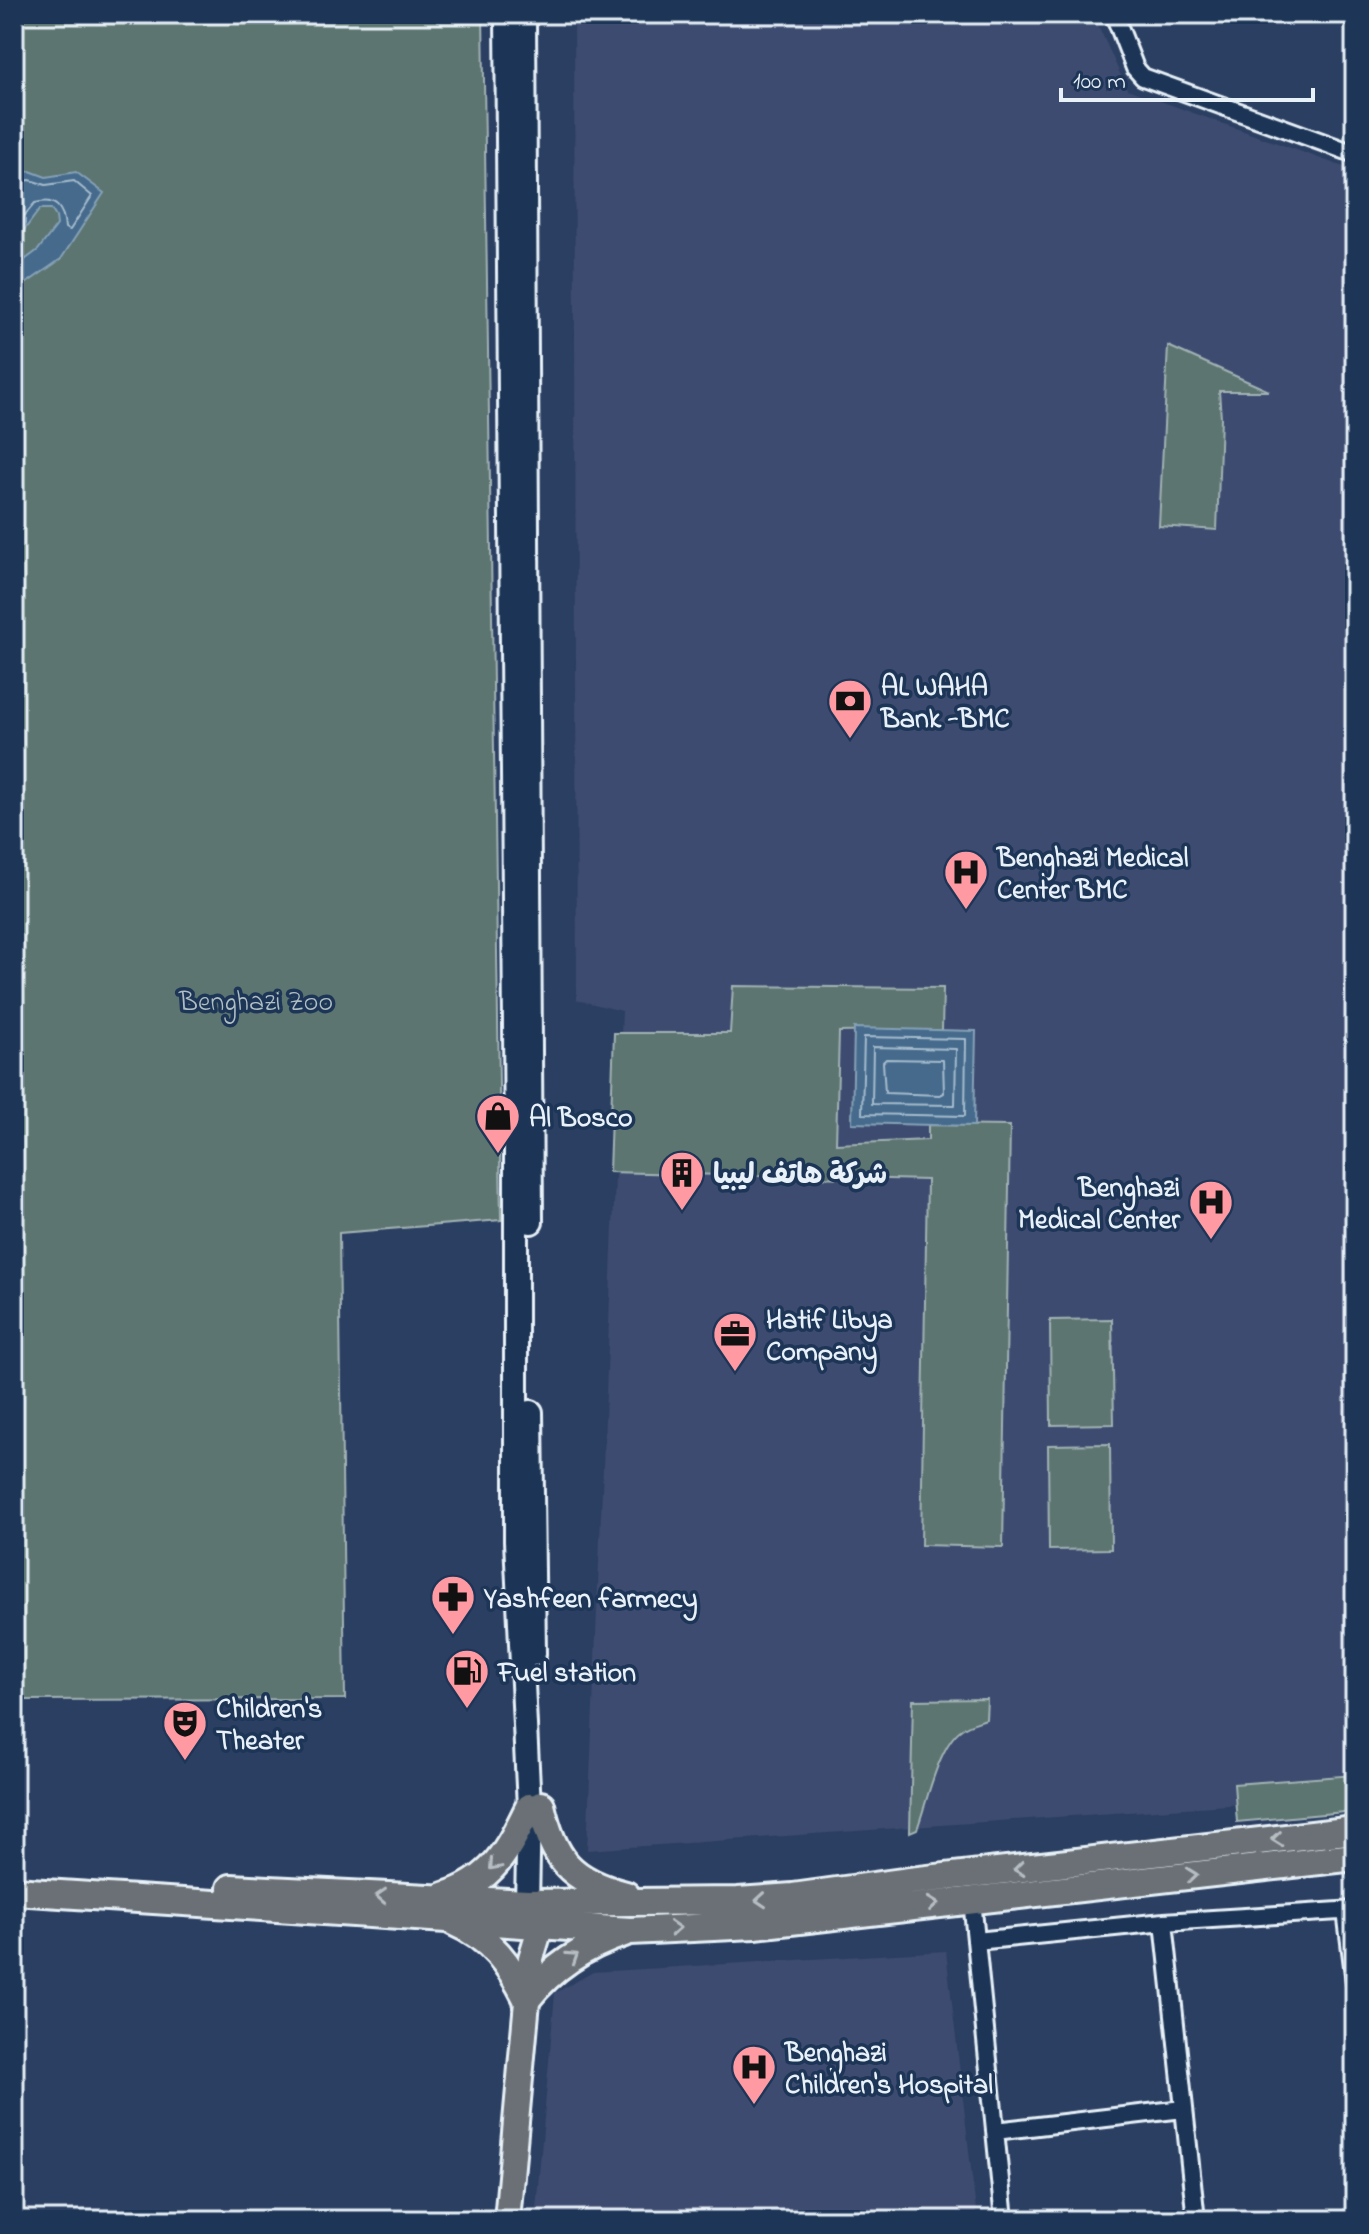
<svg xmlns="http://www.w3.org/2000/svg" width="1369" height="2234" font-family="'Indie Flower','Playpen Sans Arabic',sans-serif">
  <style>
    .built { fill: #3c4b6f }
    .green { fill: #5c7470; stroke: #a2b2b4; stroke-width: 2 }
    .water { fill: #446b8c; stroke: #86a1b7; stroke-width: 2 }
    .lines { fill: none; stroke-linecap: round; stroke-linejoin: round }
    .shore { stroke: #a6bbcd; stroke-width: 2 }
    .minor-casing { stroke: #e8f1f8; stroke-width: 22 }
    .secondary-casing { stroke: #e8f1f8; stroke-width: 28 }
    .primary-casing { stroke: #e8f1f8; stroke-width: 30 }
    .trunk-casing { stroke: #e8f1f8; stroke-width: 32 }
    .minor { stroke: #1d3557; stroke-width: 16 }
    .secondary { stroke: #1d3557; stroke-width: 22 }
    .primary { stroke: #6a7074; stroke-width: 24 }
    .trunk { stroke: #6a7074; stroke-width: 26 }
    .oneway { stroke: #b6bdc3 }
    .labels { text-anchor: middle; stroke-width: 7; stroke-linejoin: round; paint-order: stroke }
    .poi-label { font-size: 28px; font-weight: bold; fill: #e8f1f8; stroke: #1d3557; text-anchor: start }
    .park-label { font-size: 28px; fill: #b0bfc2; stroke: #1d3557 }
  </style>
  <rect width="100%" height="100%" fill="#2b3f62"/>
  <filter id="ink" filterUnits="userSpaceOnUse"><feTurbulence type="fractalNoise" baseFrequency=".0125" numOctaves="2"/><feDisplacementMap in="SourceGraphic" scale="16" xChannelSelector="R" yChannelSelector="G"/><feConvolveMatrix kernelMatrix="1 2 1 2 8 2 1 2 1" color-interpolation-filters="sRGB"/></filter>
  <g filter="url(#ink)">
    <path class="built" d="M 574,14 L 1093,14 L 1127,89 L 1355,171 L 1355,1796 L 587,1850 L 622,1011 L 577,1000 Z
      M 946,1951 L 977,2220 L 535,2220 L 555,1993 L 593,1972 Z"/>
    <path class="green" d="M 14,14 L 483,14 L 501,1220 L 339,1233 L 345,1699 L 14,1700 Z
      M 1168,346 L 1269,391 L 1219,391 L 1221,418 L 1217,530 L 1159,526 Z
      M 733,986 L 943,988 L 942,1030 L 839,1032 L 836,1144 L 928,1140 L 928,1125 L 1010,1126 L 1003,1547 L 921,1545 L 927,1180 L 609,1172 L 614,1033 L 730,1033 Z
      M 1112,1319 L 1114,1424 L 1051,1425 L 1050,1320 Z
      M 1110,1444 L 1111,1549 L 1049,1550 L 1048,1445 Z
      M 987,1699 L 986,1719 C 978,1722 968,1724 962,1729 C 938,1745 927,1803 917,1829 L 910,1832 L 913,1700 Z
      M 1355,1775 L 1355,1811 L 1237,1822 L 1234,1784 Z"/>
    <path class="water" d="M 30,171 L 46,177 L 76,172 L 104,193 L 61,259 L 14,292 L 14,268 L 38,250 L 57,225 L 56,217 L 51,209 L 40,209 L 22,233 L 14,237 L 14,176 Z
      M 854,1028 L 976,1031 L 974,1126 L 852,1123 Z"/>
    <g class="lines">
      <path class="shore" d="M 14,183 L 30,180 L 46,185 L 74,181 L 92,196 L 70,230 L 65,228 C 64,209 56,197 35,203 L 14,228
        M 864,1037 L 966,1039 L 965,1116 L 862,1114 Z
        M 873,1047 L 956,1049 L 955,1105 L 872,1104 Z
        M 886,1059 L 943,1060 L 944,1093 L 940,1095 L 885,1093 L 883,1062 Z"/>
      <g class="minor-casing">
        <path id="minor" d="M 1114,14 L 1135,68 L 1143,77 L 1355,154
          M 972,1900 L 1004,2220
          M 1346,1911 L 1355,1982
          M 1164,1922 L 1196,2220
          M 976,1941 L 1164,1922 L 1355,1910
          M 995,2131 L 1183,2109"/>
      </g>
      <g class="secondary-casing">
        <path id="secondary" d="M 507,14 L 516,1152 L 516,1541 L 529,1807 L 527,1903
          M 524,14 L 531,1222
          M 531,1412 L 534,1654"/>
      </g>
      <g class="primary-casing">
        <path id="primary" d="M 507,2220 L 531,1958 L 541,1925 L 542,1909"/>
      </g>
      <g class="trunk-casing">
        <path id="trunk" d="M 541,1805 C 553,1859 570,1881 626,1895
          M 231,1888 L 527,1903 L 738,1901 L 793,1897 L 910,1881 L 1355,1830
          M 14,1891 L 630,1931 L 755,1925 L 1355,1857
          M 444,1896 C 493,1881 508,1850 529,1807
          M 454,1922 C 491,1938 510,1965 527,1999 C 552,1967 585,1946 624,1933"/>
      </g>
      <use href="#minor" class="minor"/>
      <use href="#secondary" class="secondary"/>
      <use href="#primary" class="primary"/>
      <use href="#trunk" class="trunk"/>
    </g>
    <defs><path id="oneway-chevron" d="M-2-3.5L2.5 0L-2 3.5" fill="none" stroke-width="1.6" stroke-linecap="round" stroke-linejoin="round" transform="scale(2)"/></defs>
    <g class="oneway">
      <use href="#oneway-chevron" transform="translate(1277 1839) rotate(174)"/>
      <use href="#oneway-chevron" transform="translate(494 1865) rotate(132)"/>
      <use href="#oneway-chevron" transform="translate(1019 1869) rotate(173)"/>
      <use href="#oneway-chevron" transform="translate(1192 1875) rotate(-6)"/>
      <use href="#oneway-chevron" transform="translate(381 1896) rotate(-177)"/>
      <use href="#oneway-chevron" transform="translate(761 1900) rotate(176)"/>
      <use href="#oneway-chevron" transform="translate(933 1904) rotate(-6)"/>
      <use href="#oneway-chevron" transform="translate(675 1928) rotate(-3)"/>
      <use href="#oneway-chevron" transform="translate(573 1957) rotate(-33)"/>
    </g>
  </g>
  <defs>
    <g id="bank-pin" transform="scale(2.3)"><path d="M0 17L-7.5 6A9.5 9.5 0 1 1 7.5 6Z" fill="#ff9aa2" stroke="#1d3557"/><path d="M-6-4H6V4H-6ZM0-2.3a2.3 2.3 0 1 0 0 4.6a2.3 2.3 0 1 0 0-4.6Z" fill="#111"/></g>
    <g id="hospital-pin" transform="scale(2.3)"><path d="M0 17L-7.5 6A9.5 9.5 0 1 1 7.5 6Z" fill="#ff9aa2" stroke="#1d3557"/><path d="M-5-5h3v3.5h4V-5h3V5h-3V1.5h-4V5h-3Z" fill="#111"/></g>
    <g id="shop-pin" transform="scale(2.3)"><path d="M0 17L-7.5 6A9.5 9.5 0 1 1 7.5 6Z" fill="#ff9aa2" stroke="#1d3557"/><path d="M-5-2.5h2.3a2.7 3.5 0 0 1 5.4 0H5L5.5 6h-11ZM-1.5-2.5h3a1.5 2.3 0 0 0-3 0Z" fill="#111"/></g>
    <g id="building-pin" transform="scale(2.3)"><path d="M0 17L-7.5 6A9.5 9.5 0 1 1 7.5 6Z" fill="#ff9aa2" stroke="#1d3557"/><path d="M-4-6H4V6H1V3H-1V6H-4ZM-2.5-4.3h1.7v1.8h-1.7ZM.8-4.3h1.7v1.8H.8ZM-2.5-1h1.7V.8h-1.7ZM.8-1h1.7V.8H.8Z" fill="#111"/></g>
    <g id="office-pin" transform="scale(2.3)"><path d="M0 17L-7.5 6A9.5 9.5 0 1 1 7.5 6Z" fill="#ff9aa2" stroke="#1d3557"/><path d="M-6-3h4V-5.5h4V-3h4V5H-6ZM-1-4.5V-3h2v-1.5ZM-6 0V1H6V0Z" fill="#111"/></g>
    <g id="pharmacy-pin" transform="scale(2.3)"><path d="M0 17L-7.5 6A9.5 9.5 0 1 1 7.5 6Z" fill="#ff9aa2" stroke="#1d3557"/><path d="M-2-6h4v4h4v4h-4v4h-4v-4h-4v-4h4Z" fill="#111"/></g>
    <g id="fuel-pin" transform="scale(2.3)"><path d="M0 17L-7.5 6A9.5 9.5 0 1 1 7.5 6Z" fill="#ff9aa2" stroke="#1d3557"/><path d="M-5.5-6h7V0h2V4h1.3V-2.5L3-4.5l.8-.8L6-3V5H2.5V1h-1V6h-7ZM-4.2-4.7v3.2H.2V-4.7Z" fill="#111"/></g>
    <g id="theatre-pin" transform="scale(2.3)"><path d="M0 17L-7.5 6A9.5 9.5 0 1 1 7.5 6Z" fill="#ff9aa2" stroke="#1d3557"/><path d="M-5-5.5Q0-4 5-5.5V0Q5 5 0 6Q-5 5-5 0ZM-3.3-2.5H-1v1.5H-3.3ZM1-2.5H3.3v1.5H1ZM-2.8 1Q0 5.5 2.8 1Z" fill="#111"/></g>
  </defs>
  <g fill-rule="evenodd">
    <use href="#bank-pin" x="850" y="701"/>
    <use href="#hospital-pin" x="966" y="872"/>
    <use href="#shop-pin" x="498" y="1116"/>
    <use href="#building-pin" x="682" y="1173"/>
    <use href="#hospital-pin" x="1211" y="1202"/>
    <use href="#office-pin" x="735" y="1334"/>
    <use href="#pharmacy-pin" x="453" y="1597"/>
    <use href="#fuel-pin" x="467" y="1671"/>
    <use href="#theatre-pin" x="185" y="1723"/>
    <use href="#hospital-pin" x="754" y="2067"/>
  </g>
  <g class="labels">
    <g class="poi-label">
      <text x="881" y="695">AL WAHA<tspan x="881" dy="32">Bank -BMC</tspan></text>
      <text x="997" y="866">Benghazi Medical<tspan x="997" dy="32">Center BMC</tspan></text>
      <text x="529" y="1126">Al Bosco</text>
      <text x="713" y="1183">شركة هاتف ليبيا</text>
      <text x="1180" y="1196" text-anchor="end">Benghazi<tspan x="1180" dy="32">Medical Center</tspan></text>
      <text x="766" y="1328">Hatif Libya<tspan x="766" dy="32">Company</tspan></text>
      <text x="484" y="1607">Yashfeen farmecy</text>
      <text x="498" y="1681">Fuel station</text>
      <text x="216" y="1717">Children's<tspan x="216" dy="32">Theater</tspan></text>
      <text x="785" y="2061">Benghazi<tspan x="785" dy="32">Children's Hospital</tspan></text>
    </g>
    <g class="park-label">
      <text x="256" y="1010">Benghazi Zoo</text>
    </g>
  </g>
  <rect width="1369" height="2234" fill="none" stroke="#1d3557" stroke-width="48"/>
  <rect x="24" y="24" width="1321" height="2186" fill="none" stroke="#e8f1f8" stroke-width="3" filter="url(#ink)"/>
  <path d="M1061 88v12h252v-12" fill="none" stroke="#e8f1f8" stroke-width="4"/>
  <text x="1073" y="88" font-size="24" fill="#e8f1f8" stroke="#1d3557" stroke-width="6" paint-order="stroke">100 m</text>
</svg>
